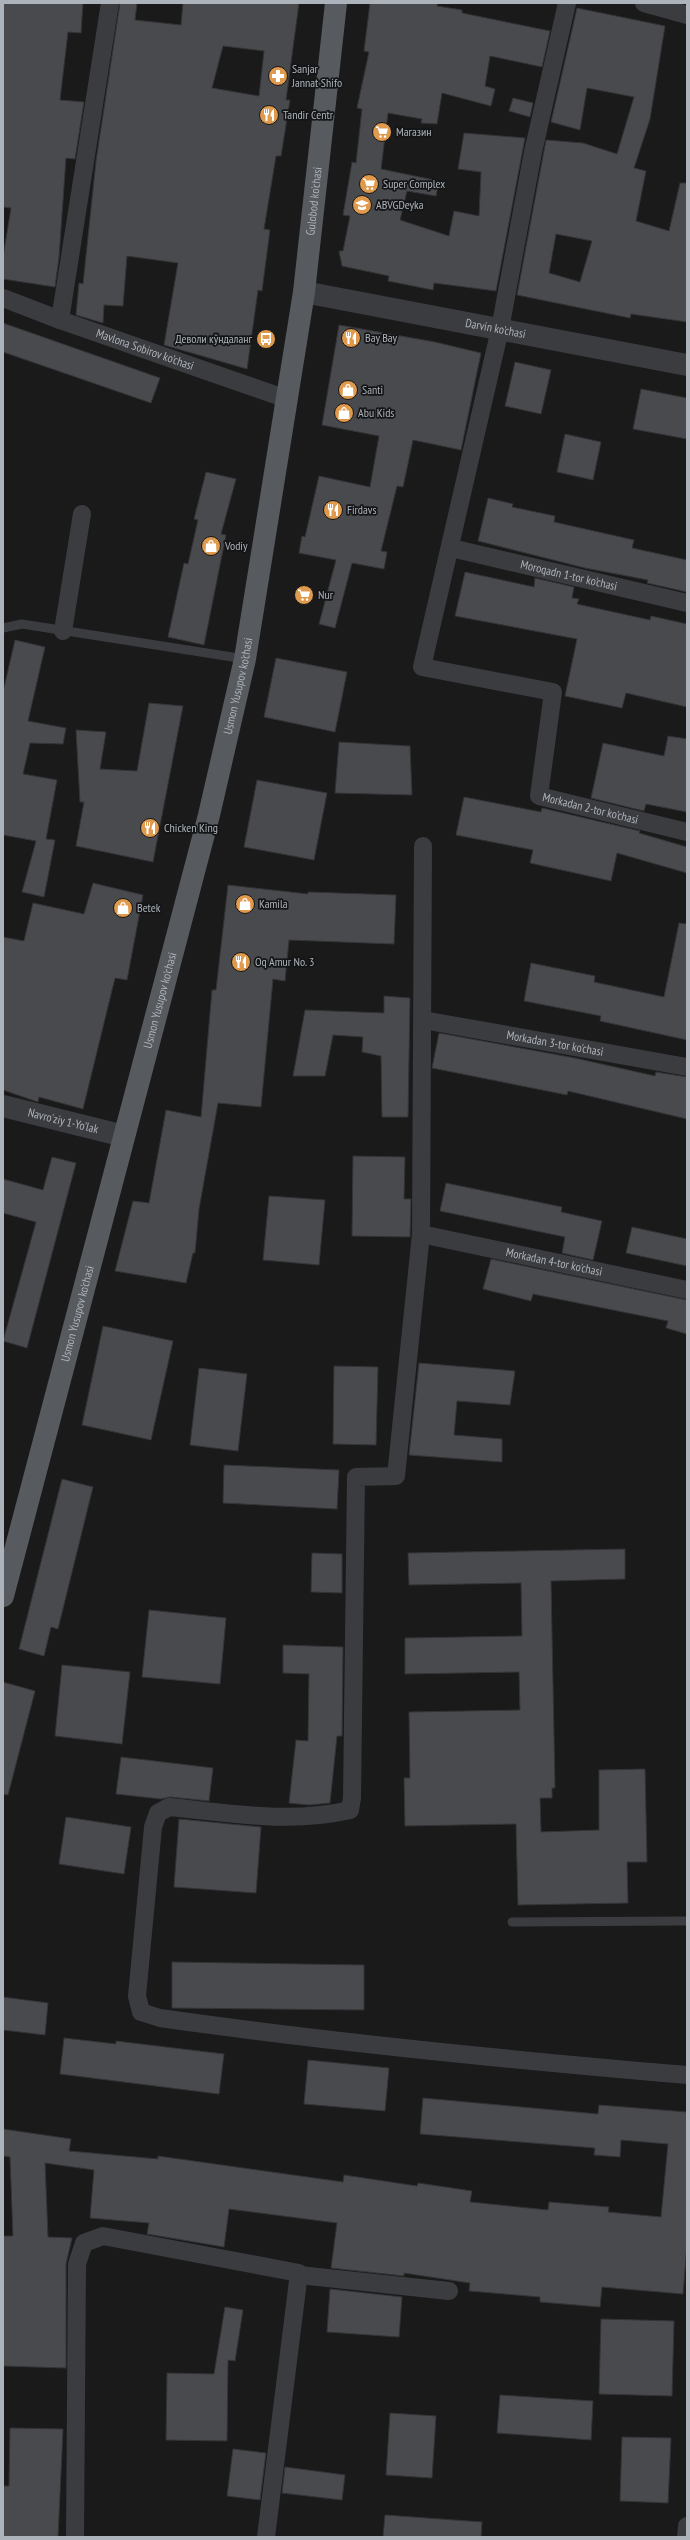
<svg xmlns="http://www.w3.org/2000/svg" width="690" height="2540" font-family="'PT Sans Narrow',sans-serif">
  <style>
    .building { fill: #494a4e; stroke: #343437; fill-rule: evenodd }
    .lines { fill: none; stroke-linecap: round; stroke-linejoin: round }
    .service { stroke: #3b3c40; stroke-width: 9 }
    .minor { stroke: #3b3c40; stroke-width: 18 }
    .tertiary { stroke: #3b3c40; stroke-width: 22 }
    .primary { stroke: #575a5f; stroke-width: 22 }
    .labels { text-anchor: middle; stroke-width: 3.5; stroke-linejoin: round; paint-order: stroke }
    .poi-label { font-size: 12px; fill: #adb3ba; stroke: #141516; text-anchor: start }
    .street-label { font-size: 12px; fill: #adb3ba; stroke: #141516 }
  </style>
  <rect width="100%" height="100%" fill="#1a1a1b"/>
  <path class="building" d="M 3,3 L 83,3 L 81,33 L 68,32 L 60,100 L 84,102 L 75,159 L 66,158 L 59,257 L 55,287 L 3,279 L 3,257 L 11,208 L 3,207 Z
    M 120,3 L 137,3 L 135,20 L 181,25 L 183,3 L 299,3 L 286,100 L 290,100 L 281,156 L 276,156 L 264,229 L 270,230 L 262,291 L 258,290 L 247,369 L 164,345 L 178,263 L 127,256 L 123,306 L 104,305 L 103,323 L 76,315 L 79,283 L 83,284 L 96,161 ZM 223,46 L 264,51 L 259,96 L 212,88 Z
    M 370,3 L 438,3 L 437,6 L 462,10 L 462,13 L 550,31 L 542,67 L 490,56 L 485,86 L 495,89 L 491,106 L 442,93 L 437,124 L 421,123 L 422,119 L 388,113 L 381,169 L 439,181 L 436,196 L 407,191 L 400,220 L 449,236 L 454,211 L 479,216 L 481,172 L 458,169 L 464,133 L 525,138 L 496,291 L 434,283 L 433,290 L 388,281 L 389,276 L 342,266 L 339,251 L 343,251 L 350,216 L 343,215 L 352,162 L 356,163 L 362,109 L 357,108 L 369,52 L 364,51 Z
    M 577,8 L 665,26 L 650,119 L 634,168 L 646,171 L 636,221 L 669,231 L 680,183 L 687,183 L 687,322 L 631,314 L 630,318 L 517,295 L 546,140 L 583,143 L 617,154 L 634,97 L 587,88 L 580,130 L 551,122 ZM 556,234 L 592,241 L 580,282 L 549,273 Z
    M 513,98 L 533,103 L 530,117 L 509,111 Z
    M 3,323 L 160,378 L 151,403 L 3,352 Z
    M 339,325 L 435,342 L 481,353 L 461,450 L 413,440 L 403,487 L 397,486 L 381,551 L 387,552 L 384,569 L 352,563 L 335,628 L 319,624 L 336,560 L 299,553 L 302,536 L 305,537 L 319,476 L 370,487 L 379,436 L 322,425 Z
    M 515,362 L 551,370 L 541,414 L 505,406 Z
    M 641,389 L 687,398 L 687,439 L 633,429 Z
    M 565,434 L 601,442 L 593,480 L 557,472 Z
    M 206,472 L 236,479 L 221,534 L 226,535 L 204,645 L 168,637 L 184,563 L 188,564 L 198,520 L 194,519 Z
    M 488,498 L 513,504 L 512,507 L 555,516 L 554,522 L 634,540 L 632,548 L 687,560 L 687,592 L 647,583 L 648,580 L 585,568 L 478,541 Z
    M 465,572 L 534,587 L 535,578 L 574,587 L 572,598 L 579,599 L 577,604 L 650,620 L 651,616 L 687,624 L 687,707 L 626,693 L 622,708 L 565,696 L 577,639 L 455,616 Z
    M 15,640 L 45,647 L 28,721 L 66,728 L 63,744 L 30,743 L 23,774 L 57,780 L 46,839 L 55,840 L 44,897 L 22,892 L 36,841 L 3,835 L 3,692 Z
    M 276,658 L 347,672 L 335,732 L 264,717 Z
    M 149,703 L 183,706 L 153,862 L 76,846 L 84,802 L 80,802 L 76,730 L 106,732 L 100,769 L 137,771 Z
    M 668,736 L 687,739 L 687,812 L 646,804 L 644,811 L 591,798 L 603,743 L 664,756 Z
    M 339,742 L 410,746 L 412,795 L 335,793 Z
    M 257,780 L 327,793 L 314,860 L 244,847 Z
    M 464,797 L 541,812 L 542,808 L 640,831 L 639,833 L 687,847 L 687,873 L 617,853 L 611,881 L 530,863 L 533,850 L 456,835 Z
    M 93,883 L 143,895 L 127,980 L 115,978 L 83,1109 L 39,1097 L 38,1102 L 3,1090 L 3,937 L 24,941 L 33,903 L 84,914 Z
    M 228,885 L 308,894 L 308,892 L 396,895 L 394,944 L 289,940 L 285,981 L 273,979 L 261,1107 L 218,1103 L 199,1209 L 195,1253 L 193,1253 L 186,1283 L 115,1271 L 133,1201 L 149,1203 L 166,1110 L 201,1117 L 212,990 L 216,990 Z
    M 679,923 L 687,924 L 687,1040 L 600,1021 L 601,1016 L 524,1001 L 531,963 L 595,976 L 594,982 L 664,997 Z
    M 384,996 L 410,998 L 408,1117 L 382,1117 L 381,1056 L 362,1052 L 363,1037 L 333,1035 L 325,1076 L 293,1076 L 305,1010 L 384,1013 Z
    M 439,1033 L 575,1058 L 655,1076 L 656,1072 L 687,1077 L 687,1119 L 568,1091 L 567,1095 L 432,1068 Z
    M 353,1156 L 405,1157 L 404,1199 L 411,1199 L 410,1237 L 352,1236 Z
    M 52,1157 L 76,1163 L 27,1348 L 3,1341 L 36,1222 L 3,1213 L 3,1179 L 43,1190 Z
    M 446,1183 L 562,1207 L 561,1212 L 602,1221 L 593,1260 L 562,1253 L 565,1237 L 440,1211 Z
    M 269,1196 L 325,1200 L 319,1265 L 263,1260 Z
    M 632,1227 L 687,1239 L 687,1266 L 626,1253 Z
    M 491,1259 L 687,1300 L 687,1334 L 666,1328 L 668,1321 L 533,1294 L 531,1301 L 483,1289 Z
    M 103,1326 L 173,1341 L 151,1440 L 82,1425 Z
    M 419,1363 L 515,1371 L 510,1405 L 457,1401 L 454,1435 L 502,1439 L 502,1462 L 409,1455 Z
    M 334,1366 L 378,1367 L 376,1445 L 333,1444 Z
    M 199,1368 L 247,1374 L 238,1451 L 190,1445 Z
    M 224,1465 L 339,1470 L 337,1509 L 223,1503 Z
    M 62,1479 L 93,1487 L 58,1629 L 51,1627 L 44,1656 L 19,1649 Z
    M 625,1549 L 625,1579 L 551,1581 L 555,1788 L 552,1788 L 552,1798 L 540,1798 L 541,1832 L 599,1830 L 599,1770 L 645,1769 L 647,1862 L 627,1862 L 628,1903 L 518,1905 L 516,1824 L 405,1826 L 404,1778 L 410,1778 L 409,1712 L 520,1710 L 519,1672 L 405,1674 L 405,1638 L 522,1636 L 521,1583 L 409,1585 L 408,1553 Z
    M 312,1553 L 342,1554 L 342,1593 L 311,1592 Z
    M 149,1610 L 226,1618 L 220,1684 L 142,1677 Z
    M 283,1645 L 343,1647 L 342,1736 L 337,1736 L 330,1803 L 309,1805 L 289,1803 L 296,1740 L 308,1741 L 309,1674 L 283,1673 Z
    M 62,1665 L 130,1672 L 122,1744 L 55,1736 Z
    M 3,1682 L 35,1691 L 8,1795 L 3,1794 Z
    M 121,1757 L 213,1768 L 209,1801 L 170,1797 L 161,1799 L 116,1794 Z
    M 66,1817 L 131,1827 L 124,1874 L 59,1864 Z
    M 179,1819 L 261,1827 L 256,1893 L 174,1887 Z
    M 172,1962 L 364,1965 L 364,2010 L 172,2008 Z
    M 3,1997 L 48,2003 L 45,2035 L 3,2030 Z
    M 64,2038 L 116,2044 L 116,2041 L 224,2054 L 219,2094 L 60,2074 Z
    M 308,2060 L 389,2068 L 385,2111 L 304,2104 Z
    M 423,2098 L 598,2114 L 599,2105 L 687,2112 L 687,2244 L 683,2294 L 602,2287 L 600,2307 L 540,2302 L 540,2297 L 469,2291 L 470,2283 L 404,2273 L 404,2276 L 331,2268 L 337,2223 L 229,2209 L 224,2247 L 147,2234 L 149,2223 L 90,2218 L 94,2170 L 45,2163 L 48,2237 L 72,2238 L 66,2264 L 66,2368 L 3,2366 L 3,2236 L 13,2236 L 10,2157 L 3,2156 L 3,2129 L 71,2139 L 69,2151 L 158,2159 L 158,2156 L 343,2182 L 344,2175 L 417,2186 L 418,2183 L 472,2191 L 470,2202 L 548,2210 L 549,2202 L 609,2207 L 608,2212 L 661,2217 L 668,2144 L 621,2140 L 620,2157 L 594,2155 L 595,2148 L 420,2134 Z
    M 330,2289 L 402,2297 L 399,2337 L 327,2332 Z
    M 225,2307 L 243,2310 L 235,2361 L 228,2360 L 227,2441 L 166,2440 L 167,2373 L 214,2374 Z
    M 601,2319 L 674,2321 L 672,2396 L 599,2394 Z
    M 500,2395 L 593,2401 L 591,2440 L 497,2433 Z
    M 390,2413 L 436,2416 L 432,2478 L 386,2475 Z
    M 10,2428 L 63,2429 L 58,2537 L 3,2537 L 3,2486 L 9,2486 Z
    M 622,2437 L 671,2438 L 668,2503 L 620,2501 Z
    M 233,2449 L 266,2453 L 260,2500 L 227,2496 Z
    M 285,2467 L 345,2475 L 342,2500 L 282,2493 Z
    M 385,2515 L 482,2522 L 481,2537 L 383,2537 Z"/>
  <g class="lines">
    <path class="service" d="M 3,628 L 22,624 L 245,659
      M 512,1922 L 687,1921"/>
    <g class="minor">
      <path id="s1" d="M 567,3 L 533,152 L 500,329 L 422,667 L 553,692 L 539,796 L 687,832"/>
      <path d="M 644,3 L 687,15"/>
      <path id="s2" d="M 3,298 L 60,320 L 287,399"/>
      <path d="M 60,320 L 110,3"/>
      <path id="s3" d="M 451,548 L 687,603"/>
      <path d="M 63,631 L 82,514"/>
      <path d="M 423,846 L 421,1234 L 396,1476 L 356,1477 L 352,1798 L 350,1810 C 290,1824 230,1813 169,1807 L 158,1813 L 153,1827 L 137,1996 L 141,2012 L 160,2018 C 335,2043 511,2060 687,2075"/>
      <path id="s4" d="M 423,1020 L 687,1067"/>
      <path id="s5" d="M 421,1234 L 687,1290"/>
      <path d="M 299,2275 L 449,2291"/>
      <path d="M 75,2537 L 77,2264 L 84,2243 L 103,2236 L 299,2273 L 266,2537"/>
      <path d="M 686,2537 L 687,2526"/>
    </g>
    <g class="tertiary">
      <path id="s6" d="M 304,292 L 687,365"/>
      <path id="s7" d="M 3,1106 L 124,1136"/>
    </g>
    <path class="primary" id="s8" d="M 3,1596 L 209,815 L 245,659 L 304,292 L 336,3"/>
  </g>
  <defs>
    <g id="pharmacy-disc" transform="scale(1)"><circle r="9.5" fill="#e09a4d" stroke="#141516"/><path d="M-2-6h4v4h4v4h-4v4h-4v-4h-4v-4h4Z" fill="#fff"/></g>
    <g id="restaurant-disc" transform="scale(1)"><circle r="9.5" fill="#e09a4d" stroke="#141516"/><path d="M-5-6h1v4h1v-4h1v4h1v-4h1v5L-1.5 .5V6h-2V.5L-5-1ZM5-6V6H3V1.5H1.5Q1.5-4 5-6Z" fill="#fff"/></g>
    <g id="supermarket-disc" transform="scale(1)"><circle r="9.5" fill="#e09a4d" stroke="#141516"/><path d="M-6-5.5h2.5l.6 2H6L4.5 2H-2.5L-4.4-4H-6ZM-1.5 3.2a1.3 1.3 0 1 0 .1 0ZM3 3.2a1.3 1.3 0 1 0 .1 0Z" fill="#fff"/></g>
    <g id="school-disc" transform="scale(1)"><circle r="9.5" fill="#e09a4d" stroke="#141516"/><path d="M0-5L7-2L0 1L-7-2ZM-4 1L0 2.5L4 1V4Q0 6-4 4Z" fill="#fff"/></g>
    <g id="bus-disc" transform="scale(1)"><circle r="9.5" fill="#e09a4d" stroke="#141516"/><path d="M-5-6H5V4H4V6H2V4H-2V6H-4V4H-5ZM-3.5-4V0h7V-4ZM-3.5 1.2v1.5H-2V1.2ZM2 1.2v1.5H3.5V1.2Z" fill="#fff"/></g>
    <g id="shop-disc" transform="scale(1)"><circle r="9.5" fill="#e09a4d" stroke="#141516"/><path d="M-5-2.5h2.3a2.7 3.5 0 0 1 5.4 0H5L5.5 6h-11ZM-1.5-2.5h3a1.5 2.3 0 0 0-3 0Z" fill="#fff"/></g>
  </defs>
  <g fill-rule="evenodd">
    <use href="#pharmacy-disc" x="278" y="76"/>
    <use href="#restaurant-disc" x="269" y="115"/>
    <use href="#supermarket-disc" x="382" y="132"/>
    <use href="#supermarket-disc" x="369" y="184"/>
    <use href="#school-disc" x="362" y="205"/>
    <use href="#restaurant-disc" x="351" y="338"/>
    <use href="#bus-disc" x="266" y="339"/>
    <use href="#shop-disc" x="348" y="390"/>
    <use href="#shop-disc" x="344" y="413"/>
    <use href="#restaurant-disc" x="333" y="510"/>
    <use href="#shop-disc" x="211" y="546"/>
    <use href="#supermarket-disc" x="304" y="595"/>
    <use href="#restaurant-disc" x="150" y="828"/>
    <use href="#shop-disc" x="245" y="904"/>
    <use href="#shop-disc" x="123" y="908"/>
    <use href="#restaurant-disc" x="241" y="962"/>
  </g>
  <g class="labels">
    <g class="poi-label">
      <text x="292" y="73">Sanjar<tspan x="292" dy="14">Jannat Shifo</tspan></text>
      <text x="283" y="119">Tandir Centr</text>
      <text x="396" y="136">Магазин</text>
      <text x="383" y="188">Super Complex</text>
      <text x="376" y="209">ABVGDeyka</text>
      <text x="365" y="342">Bay Bay</text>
      <text x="252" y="343" text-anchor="end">Деволи кўндаланг</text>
      <text x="362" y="394">Santi</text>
      <text x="358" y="417">Abu Kids</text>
      <text x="347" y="514">Firdavs</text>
      <text x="225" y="550">Vodiy</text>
      <text x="318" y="599">Nur</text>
      <text x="164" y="832">Chicken King</text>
      <text x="259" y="908">Kamila</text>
      <text x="137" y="912">Betek</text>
      <text x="255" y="966">Oq Amur No. 3</text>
    </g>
    <g class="street-label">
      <text dy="4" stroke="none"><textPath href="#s8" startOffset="1431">Gulobod ko'chasi</textPath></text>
      <text dy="4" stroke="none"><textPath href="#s6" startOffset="195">Darvin ko'chasi</textPath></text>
      <text dy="4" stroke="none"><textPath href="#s2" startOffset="151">Mavlona Sobirov ko'chasi</textPath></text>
      <text dy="4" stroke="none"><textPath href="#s3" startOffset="121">Morоqadn 1-tor ko'chasi</textPath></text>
      <text dy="4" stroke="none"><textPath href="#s8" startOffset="940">Usmon Yusupov ko'chasi</textPath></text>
      <text dy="4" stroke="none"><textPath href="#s1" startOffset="971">Morkadan 2-tor ko'chasi</textPath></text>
      <text dy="4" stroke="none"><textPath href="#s8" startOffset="616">Usmon Yusupov ko'chasi</textPath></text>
      <text dy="4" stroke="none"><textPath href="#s4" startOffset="134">Morkadan 3-tor ko'chasi</textPath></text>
      <text dy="4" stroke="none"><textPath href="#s7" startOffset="62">Navro'ziy 1-Yo'lak</textPath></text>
      <text dy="4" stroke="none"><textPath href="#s5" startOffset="136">Morkadan 4-tor ko'chasi</textPath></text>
      <text dy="4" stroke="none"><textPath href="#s8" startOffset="292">Usmon Yusupov ko'chasi</textPath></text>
    </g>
  </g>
  <rect width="690" height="2540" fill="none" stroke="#adb3ba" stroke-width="8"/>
</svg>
